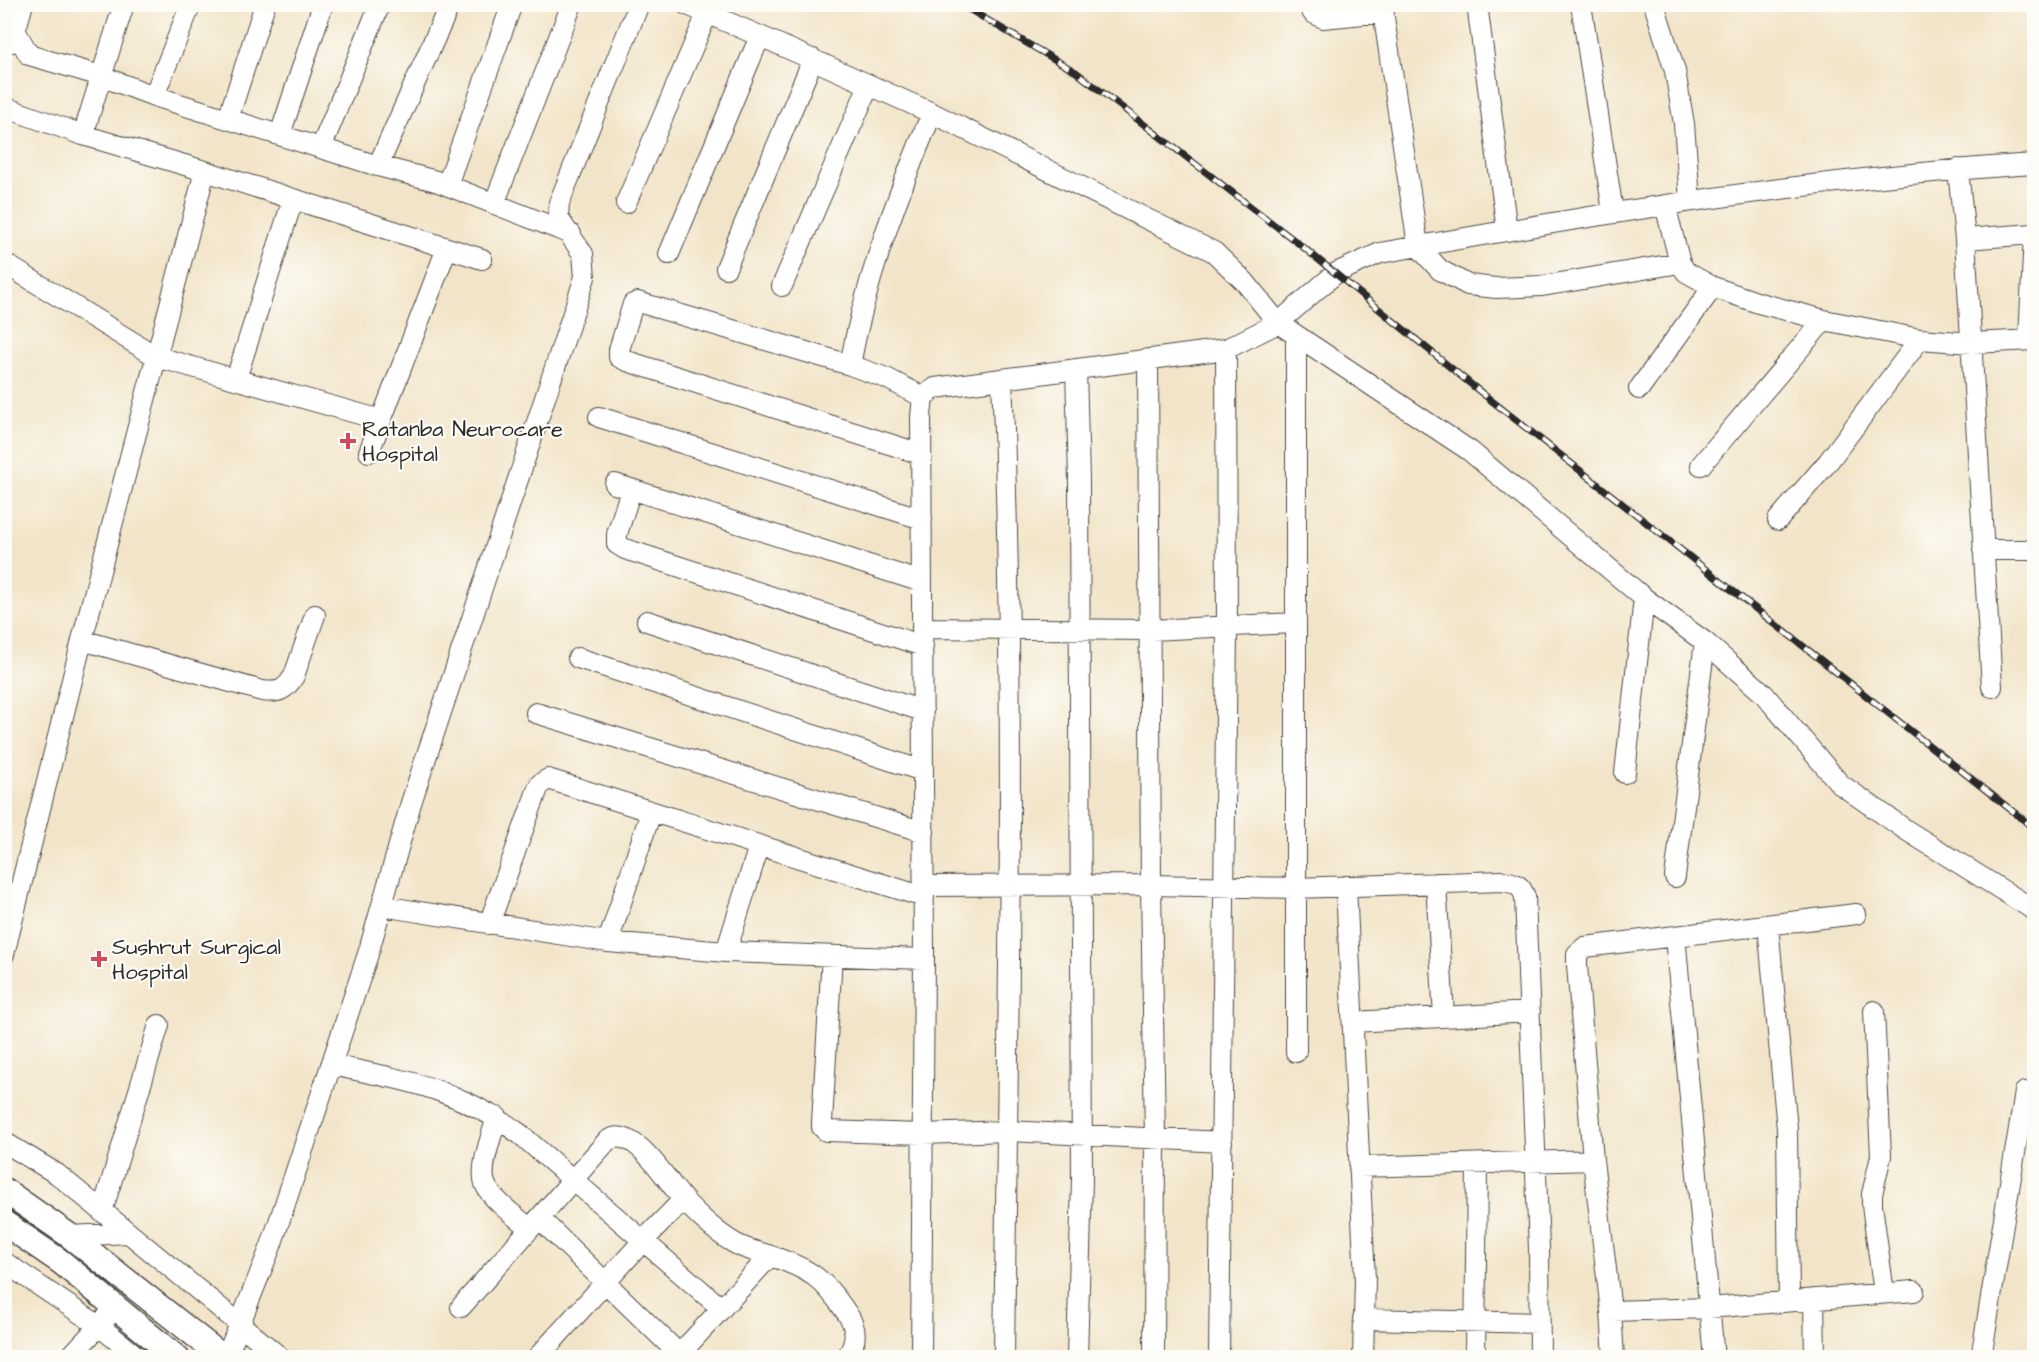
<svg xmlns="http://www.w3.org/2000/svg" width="2039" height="1362" font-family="'Architects Daughter',sans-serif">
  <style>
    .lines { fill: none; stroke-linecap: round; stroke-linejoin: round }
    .minor-casing { stroke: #494743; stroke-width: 22 }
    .major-casing { stroke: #494743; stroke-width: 27 }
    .minor { stroke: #fff; stroke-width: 20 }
    .major { stroke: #fff; stroke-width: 24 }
    .rail-casing { stroke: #2b2b2b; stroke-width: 7 }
    .rail { stroke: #fdfcf7; stroke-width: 4.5; stroke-dasharray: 14; stroke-linecap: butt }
    .poi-dot { fill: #d1495b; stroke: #fdfcf7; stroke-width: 2 }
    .labels { text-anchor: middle; stroke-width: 4.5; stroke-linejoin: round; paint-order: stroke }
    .poi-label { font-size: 22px; fill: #2b2b2b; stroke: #fdfcf7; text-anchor: start }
  </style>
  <rect width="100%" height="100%" fill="#fdfcf7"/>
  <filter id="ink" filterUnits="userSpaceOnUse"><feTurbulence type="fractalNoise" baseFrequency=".0167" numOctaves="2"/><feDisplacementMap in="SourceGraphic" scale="12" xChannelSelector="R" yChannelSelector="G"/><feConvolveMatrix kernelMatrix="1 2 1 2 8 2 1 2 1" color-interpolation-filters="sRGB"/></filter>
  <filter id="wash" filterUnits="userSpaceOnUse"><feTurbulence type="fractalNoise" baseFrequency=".008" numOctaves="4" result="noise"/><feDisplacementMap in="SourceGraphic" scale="24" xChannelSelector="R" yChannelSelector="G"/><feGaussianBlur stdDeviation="1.35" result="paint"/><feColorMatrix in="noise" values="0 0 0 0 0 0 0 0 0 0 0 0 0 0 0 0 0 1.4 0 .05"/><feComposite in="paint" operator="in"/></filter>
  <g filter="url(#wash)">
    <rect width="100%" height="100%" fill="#f2e4c8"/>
  </g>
  <g filter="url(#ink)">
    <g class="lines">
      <g class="minor-casing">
        <path id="minor" d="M 685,4 L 760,36 L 932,113 L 1214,252 L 1245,282 L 1278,323 L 1470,451 L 1644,598 L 1705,642 L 1763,693 L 1840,784 L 1906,830 L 2034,910
          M 1307,4 L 1313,13 L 1323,18 L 1384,12
          M 1382,4 L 1418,246 L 1440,270 L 1468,285 L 1496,288 L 1542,286 L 1680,263
          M 1477,4 L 1507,231
          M 1581,4 L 1613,212
          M 1654,4 L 1675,71 L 1684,124 L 1690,200
          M 15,30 L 29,55 L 101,76 L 154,96 L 378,166 L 436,181 L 571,234
          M 12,42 L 23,4
          M 154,96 L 191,4
          M 4,107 L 83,135 L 205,171 L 482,259
          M 228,119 L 265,4
          M 83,135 L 124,4
          M 280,135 L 323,4
          M 321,148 L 380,4
          M 378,166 L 450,4
          M 1958,169 L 1965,239 L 1992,687
          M 447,185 L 512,4
          M 626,203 L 707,14
          M 494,204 L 572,4
          M 1665,205 L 1680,263 L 1686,272 L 1713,287 L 1759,303 L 1824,320 L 1920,339 L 1972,343 L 2034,340
          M 1965,239 L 2034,234
          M 669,254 L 760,36
          M 4,263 L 157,357 L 381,420
          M 726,268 L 813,59
          M 782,286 L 869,85
          M 2029,340 L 2034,234
          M 1148,359 L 1151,885 L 1155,1138 L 1154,1358
          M 850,365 C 866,278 898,194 932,113
          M 1076,369 L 1079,480 L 1082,1179 L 1077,1358
          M 236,379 L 293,199
          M 1002,379 C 1016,705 1008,1031 1004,1358
          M 1639,389 L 1713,287
          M 599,417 L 922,519
          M 369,452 L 447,248
          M 921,454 L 627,361 L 619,357 L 619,350 L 633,304 L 638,302 L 850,365 L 886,378 L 923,397
          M 1701,465 L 1824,320
          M 615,484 L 922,582
          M 631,490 L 617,534 L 617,544 L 625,549 L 923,646
          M 1778,520 L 1828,462 L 1920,339
          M 1983,550 L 2034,550
          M 647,621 L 923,711
          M 922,628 L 1151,630 L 1295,623
          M 82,640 L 262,691 C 278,693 285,691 294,676 L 315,615
          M 578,658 L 923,771
          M 536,713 L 924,832
          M 1625,773 L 1644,598
          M 1675,877 L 1705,642
          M 1436,883 L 1444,1017
          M 924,886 L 1151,885 L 1295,888 L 1503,881 C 1516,883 1521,885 1525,897 L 1539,1249 L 1540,1358
          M 1346,886 L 1365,1280 L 1363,1358
          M 382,906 L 608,942 L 726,952 L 924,959
          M 489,924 L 537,791 L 540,784 L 548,779 L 924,897
          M 1768,925 L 1787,1129 L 1789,1301
          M 1675,936 L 1714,1358
          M 608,942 L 651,812
          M 726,952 L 759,846
          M 4,954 L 82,640 L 205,171
          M 832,956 L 822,1122 L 822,1127 L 826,1131 L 923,1134 L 1007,1131 L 1222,1142
          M 1874,1011 L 1881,1156 L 1872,1194 L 1872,1205 L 1884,1293
          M 1353,1022 L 1530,1012
          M 1296,1052 L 1296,336
          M 331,1065 C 405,1080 457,1088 520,1134 L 721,1308
          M 497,1117 C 492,1135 478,1170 486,1186 C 493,1201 518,1218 530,1229
          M 4,1142 L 57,1174 L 281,1358
          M 1359,1167 L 1593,1160
          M 102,1212 L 159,1025
          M 540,1219 L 679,1354
          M 70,1236 L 129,1233
          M 4,1262 L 99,1326 L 139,1358
          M 1814,1299 L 1815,1358
          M 461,1307 L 607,1141 C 631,1124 661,1172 675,1189 C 689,1208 716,1233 736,1244 C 747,1250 759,1252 771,1256 C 810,1269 823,1278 846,1312 C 857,1327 858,1342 846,1358
          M 1611,1311 L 1709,1308 L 1914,1291
          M 1363,1319 L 1540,1323
          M 69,1358 L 108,1316
          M 226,1358 L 271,1246 L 368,954 L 411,803 L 585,277 L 583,254 L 558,218 L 559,203 L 639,4
          M 537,1358 L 643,1241 L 683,1200
          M 676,1358 L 770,1256
          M 921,1358 L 924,959 L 921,416 L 923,397 L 935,388 L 1226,349 L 1278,323 L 1336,273 L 1380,253 C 1597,214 1814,178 2034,164
          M 1219,1358 L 1227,628 L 1226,349
          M 1475,1358 L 1477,1164
          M 1614,1358 L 1611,1311 L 1593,1160 L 1577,965 L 1577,954 L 1585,947 L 1856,914
          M 1981,1358 L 2025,1092"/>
      </g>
      <g class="major-casing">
        <path id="major" d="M 4,1190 L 70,1236 L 224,1358
          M 4,1223 L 61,1262 L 177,1358"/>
      </g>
      <use href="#minor" class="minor"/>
      <use href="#major" class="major"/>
      <g class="rail-casing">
        <path id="rail" d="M 960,4 L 1076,72 L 1303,247 L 1478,390 L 2034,828"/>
      </g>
      <use href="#rail" class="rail"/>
    </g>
  </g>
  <g class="poi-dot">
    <path d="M345 432h6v6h6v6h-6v6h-6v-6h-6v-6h6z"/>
    <path d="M96 950h6v6h6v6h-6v6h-6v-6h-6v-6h6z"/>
  </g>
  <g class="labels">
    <g class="poi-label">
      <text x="362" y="436">Ratanba Neurocare<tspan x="362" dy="25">Hospital</tspan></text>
      <text x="112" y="954">Sushrut Surgical<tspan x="112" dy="25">Hospital</tspan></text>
    </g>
  </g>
  <rect width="2039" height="1362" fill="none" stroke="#fdfcf7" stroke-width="24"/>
</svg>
